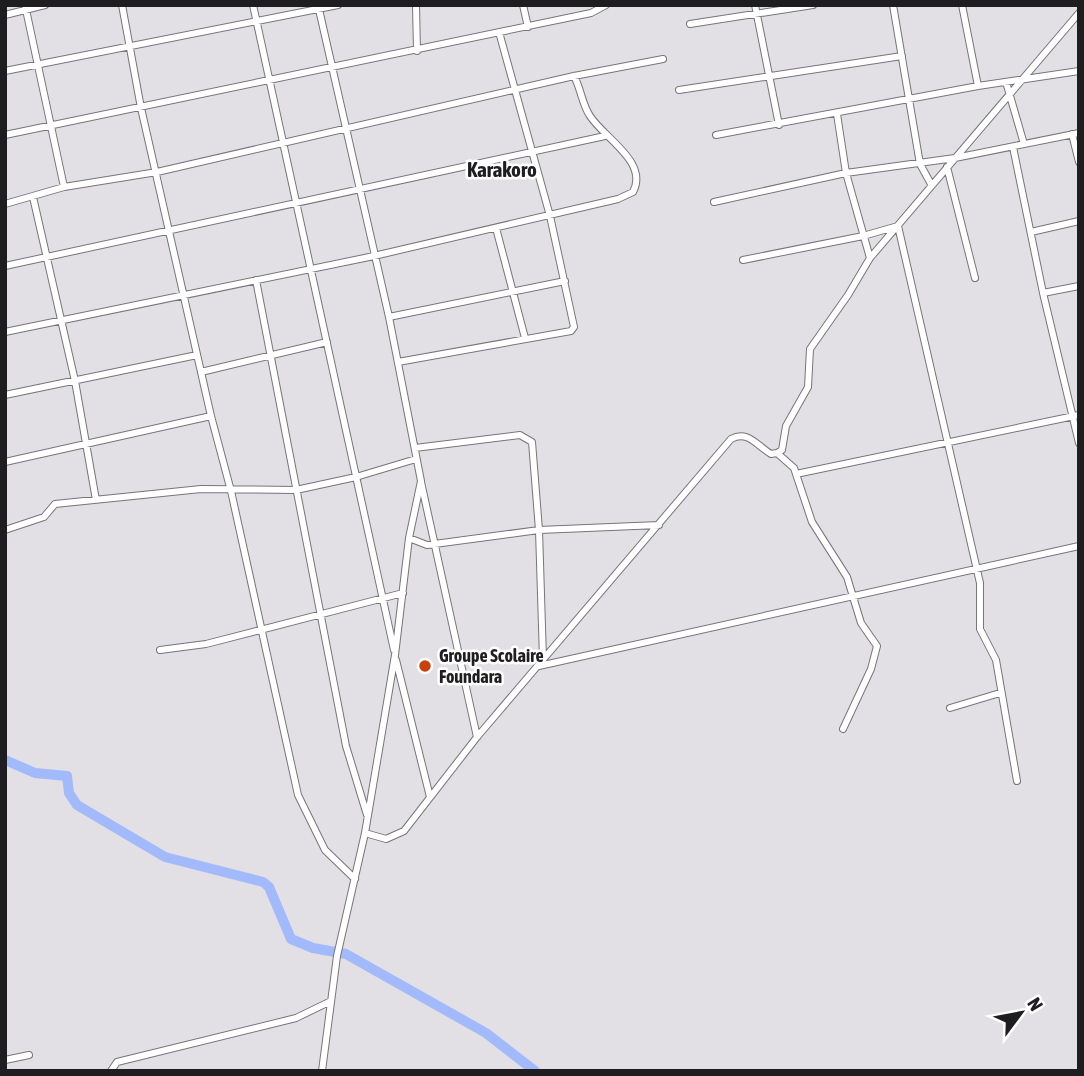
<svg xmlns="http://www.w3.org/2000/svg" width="1084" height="1076" font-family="'Asap Condensed',sans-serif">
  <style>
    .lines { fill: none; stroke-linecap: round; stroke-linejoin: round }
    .river { stroke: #a2b9fc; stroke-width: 10 }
    .minor-casing { stroke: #767578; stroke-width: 8 }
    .minor { stroke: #fff; stroke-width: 6 }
    .poi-dot { fill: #c8410b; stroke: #fff; stroke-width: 2.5 }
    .labels { text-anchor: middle; stroke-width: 5; stroke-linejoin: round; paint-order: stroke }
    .poi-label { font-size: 18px; font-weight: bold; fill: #1e1d1f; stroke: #fff; text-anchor: start }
    .quarter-label { font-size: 21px; font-weight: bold; fill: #1e1d1f; stroke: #fff }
  </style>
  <rect width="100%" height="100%" fill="#e2e0e4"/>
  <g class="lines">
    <path class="river" d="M 5,760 L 35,773 L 67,776 L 69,793 L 77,805 L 165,857 L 263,882 L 269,887 L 291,939 L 313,948 L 346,954 L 486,1033 L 535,1071"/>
    <g class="minor-casing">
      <path id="minor" d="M 25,5 L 64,187
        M 122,5 L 141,108 L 211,416 L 231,491 L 298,795 L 325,850 L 355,879
        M 253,5 L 394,650
        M 318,5 L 389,317 L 421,481 L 409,538 L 395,655 L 365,833 L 337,956 L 322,1071
        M 416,5 L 417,51
        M 523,5 L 528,27
        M 755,5 L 779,125
        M 893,5 L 920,164 L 931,184
        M 962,5 L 978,86
        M 5,15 L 45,5
        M 690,24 L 813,5
        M 5,71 L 338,5
        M 1006,82 L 1024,144
        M 679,90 L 902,56
        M 837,114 L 846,173 L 870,258
        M 1072,134 L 1079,162
        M 5,135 L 591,13 L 606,5
        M 716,135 L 978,86 L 1079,71
        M 1013,147 L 1043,293 L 1079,443
        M 947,167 L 975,278
        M 33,197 L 75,381 L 96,500
        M 714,202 L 846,173 L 955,158 L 1079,133
        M 5,204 L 64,187 L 157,172 L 574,76 L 663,59
        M 496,228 L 525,338
        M 1031,232 L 1079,221
        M 743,260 L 863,236 L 898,226 L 980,583 L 980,629 L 996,660 L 1017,781
        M 5,266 L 605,136
        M 256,280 L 346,746 L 367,815
        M 1043,293 L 1079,286
        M 389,317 L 565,281
        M 5,332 L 374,256 L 618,199 L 633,192 C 649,162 604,138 590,116 C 582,104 581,89 574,76
        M 398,362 L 571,331 L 574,327 L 550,216 L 499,32
        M 201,372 L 327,342
        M 5,395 L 197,355
        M 415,448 L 520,435 L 532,442 L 539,530 L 543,659
        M 777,453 L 782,450 L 786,426 L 808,387 L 810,349 L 848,295 L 870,258 L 1079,13
        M 5,462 L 211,416
        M 796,474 L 1079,415
        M 421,482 L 477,737
        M 5,530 L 44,517 L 55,504 L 201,489 L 296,490 L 356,477 L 416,459
        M 409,538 L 427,545 L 539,530 L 659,525
        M 160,650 L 206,644 L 403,593
        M 396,660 L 430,797
        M 539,666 L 1079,546
        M 950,708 L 1000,693
        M 365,833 L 386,839 L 404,831 L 477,737 L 731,439 C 748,430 756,445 771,454 L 777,453 L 794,468 L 812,522 L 847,577 L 861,623 L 877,646 L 871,669 L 843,729
        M 5,1060 L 29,1055
        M 111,1071 L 117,1062 L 296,1018 L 331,1001"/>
    </g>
    <use href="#minor" class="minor"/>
  </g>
  <circle class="poi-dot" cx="425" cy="666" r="7"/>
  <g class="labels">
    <g class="poi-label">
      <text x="439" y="662">Groupe Scolaire<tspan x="439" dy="21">Foundara</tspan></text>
    </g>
    <g class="quarter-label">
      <text x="502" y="177">Karakoro</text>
    </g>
  </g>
  <rect width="1084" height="1076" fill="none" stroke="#1e1d1f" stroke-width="14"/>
  <g transform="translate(1021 1013) rotate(58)" stroke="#ffffff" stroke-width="5" paint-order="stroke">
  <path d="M0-5L12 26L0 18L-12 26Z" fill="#1e1d1f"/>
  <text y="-10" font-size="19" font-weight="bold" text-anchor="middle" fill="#1e1d1f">N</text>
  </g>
</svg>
